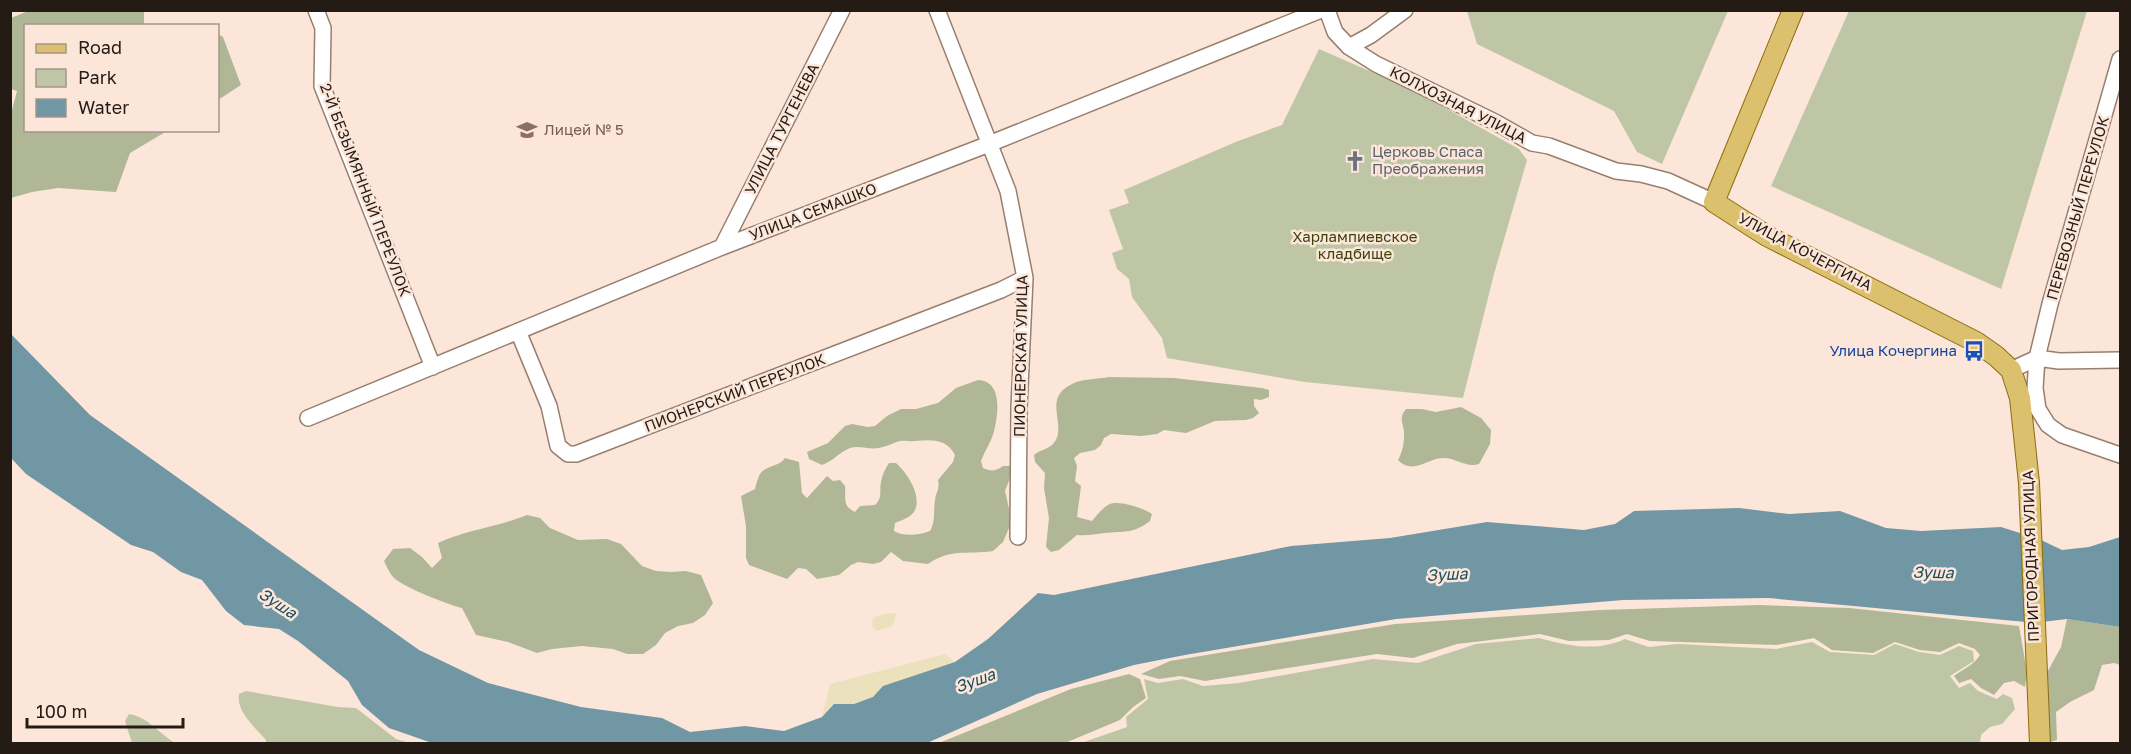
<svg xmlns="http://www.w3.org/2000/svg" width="2131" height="754" font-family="'Golos Text',sans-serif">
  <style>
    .green { fill: #bfc6a6 }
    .forest { fill: #afb796 }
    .sand { fill: #ebe1bc }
    .water { fill: #7196a4 }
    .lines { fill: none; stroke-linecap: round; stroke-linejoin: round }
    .minor-casing { stroke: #977f70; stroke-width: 18 }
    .major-casing { stroke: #8b6c10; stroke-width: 22 }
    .minor { stroke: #fff; stroke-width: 15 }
    .major { stroke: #dbc16e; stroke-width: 20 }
    .labels { text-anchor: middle; stroke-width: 5; stroke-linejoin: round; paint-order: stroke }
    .street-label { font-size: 15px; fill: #241b15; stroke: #fce6d9 }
    .education-label { font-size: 15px; fill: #785e54; stroke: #fce6d9; text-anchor: start }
    .worship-label { font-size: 15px; fill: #5b616d; stroke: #fce6d9; text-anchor: start }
    .park-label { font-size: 15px; fill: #3b440d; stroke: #fce6d9 }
    .transit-label { font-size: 15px; fill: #164399; stroke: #fce6d9; text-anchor: end }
    .water-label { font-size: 16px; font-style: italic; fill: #184d5d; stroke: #fce6d9 }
  </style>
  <rect width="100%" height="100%" fill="#fce6d9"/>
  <path class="green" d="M 1467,11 L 1467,10 L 1728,11 L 1662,164 L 1637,152 L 1614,111 L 1477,44 Z
    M 1849,11 L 2087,11 L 2001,289 L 1771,186 Z
    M 1319,49 L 1411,89 L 1519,149 L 1527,160 L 1494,274 L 1463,398 L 1305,382 L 1167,358 L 1162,338 L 1132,297 L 1129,279 L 1117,269 L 1112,253 L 1123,249 L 1109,210 L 1129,203 L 1124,190 L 1238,141 L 1282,125 Z
    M 1539,638 C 1569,646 1596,652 1625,639 L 1649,647 L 1677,644 L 1776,649 L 1812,642 L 1830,652 L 1874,655 L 1895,644 L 1919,652 L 1940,655 L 1959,646 L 1973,651 L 1974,661 L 1950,676 L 1959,688 L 1970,683 L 1978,691 L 1997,699 L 2003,694 L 2012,698 L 2015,709 L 2002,724 L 1990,727 L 1981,735 L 1980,744 L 1081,743 L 1127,727 L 1126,717 L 1148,699 L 1144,679 L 1158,683 L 1183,679 L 1203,686 L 1239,683 L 1373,659 L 1418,663 L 1476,644 Z
    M 246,691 L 338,707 L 356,708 L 396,739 L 410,743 L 266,743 L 266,740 C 255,727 236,712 239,694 Z
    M 129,714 C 148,717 160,734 175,743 L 132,743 L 125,721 Z"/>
  <path class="forest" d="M 31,10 L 139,10 L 144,12 L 144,25 L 26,26 L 26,130 L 167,131 L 130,153 L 116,192 L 58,188 L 32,192 L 11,198 L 11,114 L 17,91 L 11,89 L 11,18 Z
    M 218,34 L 223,37 L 241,85 L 218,100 Z
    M 1109,377 L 1174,378 L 1262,388 L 1269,390 L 1269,397 L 1261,400 L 1254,399 L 1254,406 L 1259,413 L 1253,418 L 1246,420 L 1215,421 L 1186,433 L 1164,430 L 1157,434 L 1141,436 L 1111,434 L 1104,438 L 1101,445 L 1095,450 L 1080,453 L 1074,458 L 1077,466 L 1075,481 L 1081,486 L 1077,517 L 1092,521 C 1097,515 1103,507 1110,504 C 1119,500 1144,508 1152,514 L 1150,521 C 1133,534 1124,531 1105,533 C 1095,534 1087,536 1077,535 L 1059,550 L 1051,552 L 1046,547 L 1049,518 L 1044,488 L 1045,473 L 1035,462 L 1034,455 C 1040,450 1049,449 1054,443 C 1068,424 1041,399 1072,384 C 1082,379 1097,379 1109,377 Z
    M 978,380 C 1004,381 998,417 993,435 C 990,444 984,452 981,461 L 983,468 C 991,472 996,471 1003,466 L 1011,466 L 1013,470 L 1005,491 L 1010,513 L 1009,528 L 1003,542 L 993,551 C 966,555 951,548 928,564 L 903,561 L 891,552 L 881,562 L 873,564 L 858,562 L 851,565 L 839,575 L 817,579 L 806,569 L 798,568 L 787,579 L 749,565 L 746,558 L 746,526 L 741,496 L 755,489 C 756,484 758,478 760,474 C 766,465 779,467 785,458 L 799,462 L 802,493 L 807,498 L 827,476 L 833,481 L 840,480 L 845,486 C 846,498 842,506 855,512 L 860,506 L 875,505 C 883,497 879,492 881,482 C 882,475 885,469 889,463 L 896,463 C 906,472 922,494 915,510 C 912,517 902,520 895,523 L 894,531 C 904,537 920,535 930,531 C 936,521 933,511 935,500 C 936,492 940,489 938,480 L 953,462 L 955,455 C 946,438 931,440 914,441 C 910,442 905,440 900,441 C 893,443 886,447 878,448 C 869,450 860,445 850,448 C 840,452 833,461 822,465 L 809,459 L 807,452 L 828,443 L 845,426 L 852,424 L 868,427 L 875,426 L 887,416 L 901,409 L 916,409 L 938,403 L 956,388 Z
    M 1461,407 L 1481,418 L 1491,430 L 1490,444 L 1479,464 C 1465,468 1455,457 1442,458 C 1427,459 1412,475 1398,460 C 1402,453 1404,444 1404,436 C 1405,424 1397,420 1406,409 L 1422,409 L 1436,412 Z
    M 527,515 L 540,518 L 550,528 L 578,540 L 607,539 L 621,544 L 642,566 L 656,571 L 671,572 L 686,571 L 701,575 L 713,603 L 705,615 L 693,623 L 678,626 L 665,633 L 656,645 L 643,654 L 627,654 L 613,649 L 582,646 L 552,649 L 537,653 L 508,642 L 476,635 L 462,608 C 449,605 403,587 394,578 C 390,574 387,567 384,561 L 393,549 L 410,548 L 422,557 L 432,568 L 442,558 L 438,543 C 466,530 498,527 527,515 Z
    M 1759,605 L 1849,608 L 2019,626 L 2027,672 L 2025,687 L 2014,681 L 2004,683 L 1994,695 L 1981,688 L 1971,679 L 1959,683 L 1954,676 C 1963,669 1974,665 1980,655 L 1975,649 L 1959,643 L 1940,652 L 1920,650 L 1895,642 L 1873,653 L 1832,650 L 1814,638 L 1777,645 L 1650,641 L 1627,634 L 1609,640 L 1569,641 L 1540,634 L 1457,644 L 1413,658 L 1377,654 L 1205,681 L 1180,676 L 1159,679 L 1141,674 L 1170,661 L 1395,624 L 1600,610 Z
    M 2067,619 L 2120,627 L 2120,665 L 2114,663 L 2102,665 L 2094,690 L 2070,702 L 2056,712 L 2057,740 L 2047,743 L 2043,680 L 2061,647 Z
    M 1129,674 L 1140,679 L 1146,698 L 1133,707 L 1120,720 L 1065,743 L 939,743 L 1071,689 Z"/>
  <path class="sand" d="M 890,613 L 896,614 L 893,626 L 876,631 L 872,626 L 873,619 L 877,616 Z
    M 945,654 L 955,662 L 884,686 L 873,697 L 854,704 L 834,704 L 822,717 L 830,684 Z"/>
  <path class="water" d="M 10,333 L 90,415 L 419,650 L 488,683 L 581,707 L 662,718 L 690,732 L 745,726 L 784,731 L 822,717 L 834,704 L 854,704 L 873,697 L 883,686 L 955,662 L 988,639 L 1038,593 L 1054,595 L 1291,546 L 1390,538 L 1487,522 L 1584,530 L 1615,524 L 1634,511 L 1739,508 L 1789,514 L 1840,511 L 1886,528 L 1921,531 L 2001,527 L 2023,534 L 2026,622 L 1768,598 L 1623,600 L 1396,619 L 1185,655 L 1134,665 L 1037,694 L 927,743 L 432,743 L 389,728 L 362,705 L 348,681 L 298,641 L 279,629 L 244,625 L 226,611 L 202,580 L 181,572 L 153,552 L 131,545 L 26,474 L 11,458 Z
    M 2120,537 L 2120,627 L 2067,619 L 2042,622 L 2039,539 L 2062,550 L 2089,547 Z"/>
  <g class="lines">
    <g class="minor-casing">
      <path id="minor" d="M 316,10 L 323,28 L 322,86 L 433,367
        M 937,10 L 1008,191 L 1025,278 L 1019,408 L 1018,537
        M 1327,10 L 1335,32 L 1349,47 L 1376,64 L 1495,122 L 1532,143 L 1549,146 L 1616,171 L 1641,174 L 1668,181 L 1714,202
        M 1349,47 L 1371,35 L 1405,10
        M 2120,59 L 2050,304 L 2037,358 L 2035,388 L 2038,409 L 2048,425 L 2062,435 L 2120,455
        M 722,247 L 842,10
        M 518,331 L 549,406 L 558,446 L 568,454 L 576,454 L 1001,290 L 1025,278
        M 2011,370 L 2037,358 L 2059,361 L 2120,360
        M 308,418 L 722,247 L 989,144 L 1321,10"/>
    </g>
    <g class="major-casing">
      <path id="major" d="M 1793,10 L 1714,202 L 1767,236 L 1976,342 L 1996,356 L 2011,370 L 2020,398 L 2029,483 L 2040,744"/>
    </g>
    <use href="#minor" class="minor"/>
    <use href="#major" class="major"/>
  </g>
  <defs>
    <g id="school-bare" transform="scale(1.62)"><path d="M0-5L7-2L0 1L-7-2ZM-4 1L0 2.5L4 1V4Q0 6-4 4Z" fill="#8d6e63" stroke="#fce6d9" stroke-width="2.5" paint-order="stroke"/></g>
    <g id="church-bare" transform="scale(1.62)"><path d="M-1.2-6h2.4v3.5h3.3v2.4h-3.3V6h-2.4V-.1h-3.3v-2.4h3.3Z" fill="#6b7280" stroke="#fce6d9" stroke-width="2.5" paint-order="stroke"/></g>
    <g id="bus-bare" transform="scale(1.62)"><path d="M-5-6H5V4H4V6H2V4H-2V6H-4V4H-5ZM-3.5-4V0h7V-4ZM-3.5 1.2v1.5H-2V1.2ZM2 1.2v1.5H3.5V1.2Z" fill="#1a4fb4" stroke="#fce6d9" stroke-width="2.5" paint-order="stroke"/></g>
  </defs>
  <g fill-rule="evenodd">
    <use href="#school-bare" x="527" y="130"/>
    <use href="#church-bare" x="1355" y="161"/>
    <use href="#bus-bare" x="1974" y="351"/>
  </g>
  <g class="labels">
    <g class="street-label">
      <text transform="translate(1458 105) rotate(27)" y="5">КОЛХОЗНАЯ УЛИЦА</text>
      <text transform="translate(782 129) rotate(-63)" y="5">УЛИЦА ТУРГЕНЕВА</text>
      <text transform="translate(365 190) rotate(69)" y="5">2-Й БЕЗЫМЯННЫЙ ПЕРЕУЛОК</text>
      <text transform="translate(2078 208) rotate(-74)" y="5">ПЕРЕВОЗНЫЙ ПЕРЕУЛОК</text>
      <text transform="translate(813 212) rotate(-21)" y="5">УЛИЦА СЕМАШКО</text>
      <text transform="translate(1805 252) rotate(28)" y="5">УЛИЦА КОЧЕРГИНА</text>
      <text transform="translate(1021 356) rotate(-89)" y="5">ПИОНЕРСКАЯ УЛИЦА</text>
      <text transform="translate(735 393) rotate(-21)" y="5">ПИОНЕРСКИЙ ПЕРЕУЛОК</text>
      <text transform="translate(2031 556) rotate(-92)" y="5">ПРИГОРОДНАЯ УЛИЦА</text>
    </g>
    <g class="education-label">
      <text x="544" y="135">Лицей № 5</text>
    </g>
    <g class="worship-label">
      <text x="1372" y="157">Церковь Спаса<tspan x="1372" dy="17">Преображения</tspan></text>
    </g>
    <g class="park-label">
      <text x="1355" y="242">Харлампиевское<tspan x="1355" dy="17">кладбище</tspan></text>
    </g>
    <g class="transit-label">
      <text x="1957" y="356">Улица Кочергина</text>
    </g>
    <g class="water-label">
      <text transform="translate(1933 572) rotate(1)" y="6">Зуша</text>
      <text transform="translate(1447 574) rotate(-3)" y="6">Зуша</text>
      <text transform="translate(278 603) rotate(33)" y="6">Зуша</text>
      <text transform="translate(975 680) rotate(-20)" y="6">Зуша</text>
    </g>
  </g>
  <rect width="2131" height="754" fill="none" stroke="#241b15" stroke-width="24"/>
  <rect x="24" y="24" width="195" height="108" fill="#fce6d9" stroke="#a6958b" stroke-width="1.5"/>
  <rect x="36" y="44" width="30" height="9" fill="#dbc16e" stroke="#a6958b" stroke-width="1.5"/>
  <text x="78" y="54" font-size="18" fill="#241b15">Road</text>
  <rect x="36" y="69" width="30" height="18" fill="#bfc6a6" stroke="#a6958b" stroke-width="1.5"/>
  <text x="78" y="84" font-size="18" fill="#241b15">Park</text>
  <rect x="36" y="99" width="30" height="18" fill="#7196a4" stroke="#a6958b" stroke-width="1.5"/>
  <text x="78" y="114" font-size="18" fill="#241b15">Water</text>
  <path d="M27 718v9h156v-9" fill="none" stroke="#241b15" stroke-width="3"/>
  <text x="36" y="718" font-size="18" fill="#241b15" stroke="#fce6d9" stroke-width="4.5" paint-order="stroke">100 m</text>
</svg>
